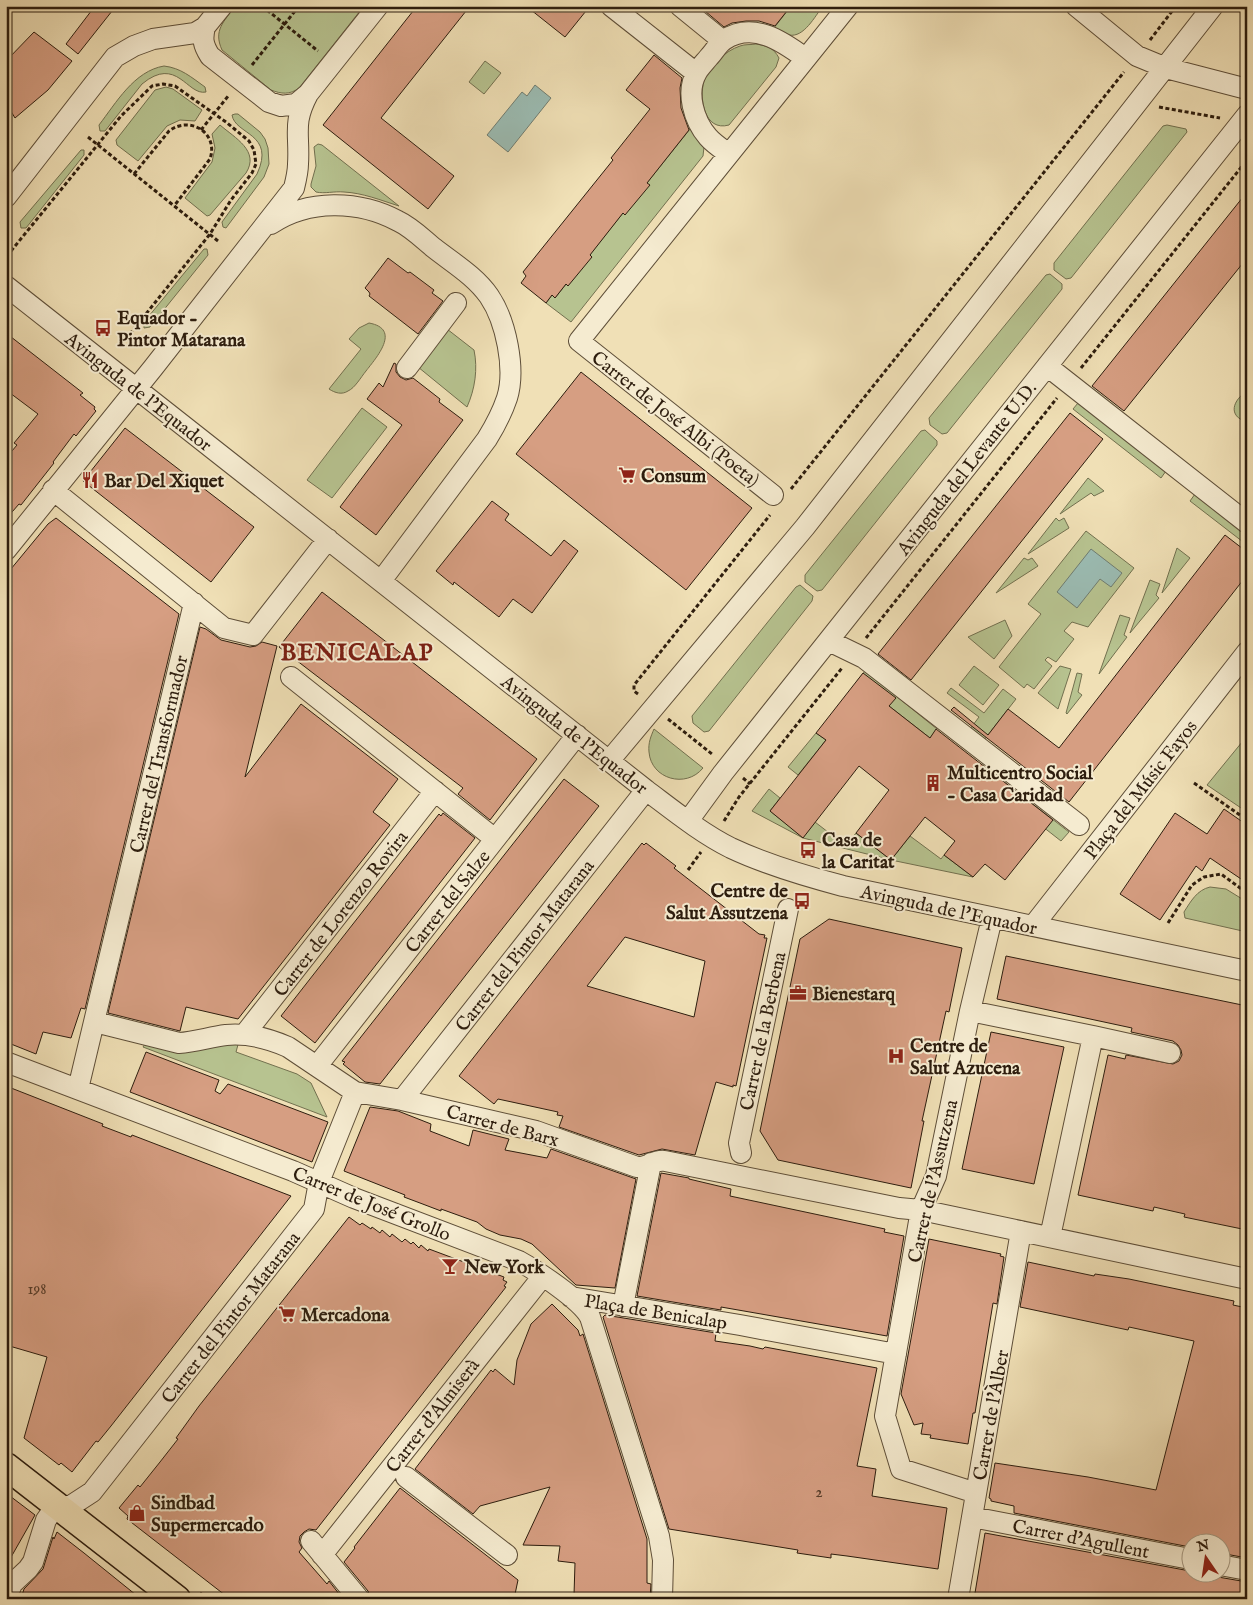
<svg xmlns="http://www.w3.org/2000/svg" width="1253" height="1605" font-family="'IM FELL English',serif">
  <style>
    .green { fill: #b7c390; stroke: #72704f }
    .water { fill: #9bbcb3; stroke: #6f7c71 }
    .building { fill: #d69e82; stroke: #2d1d0e; fill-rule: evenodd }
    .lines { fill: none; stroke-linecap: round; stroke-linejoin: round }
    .minor-casing { stroke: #5e4e38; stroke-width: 22 }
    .major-casing { stroke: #2d1d0e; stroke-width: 29 }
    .path { stroke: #2d1d0e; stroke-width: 3; stroke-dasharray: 4 2.5; stroke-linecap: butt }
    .minor { stroke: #f5ebd0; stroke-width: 20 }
    .major { stroke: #f0e0b6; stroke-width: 26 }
    .labels { text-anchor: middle; stroke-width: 4; stroke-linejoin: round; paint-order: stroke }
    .number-label { font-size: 16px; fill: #573d2b }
    .poi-label { font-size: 19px; font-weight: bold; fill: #2d1d0e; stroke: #f5ebd0; text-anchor: start }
    .street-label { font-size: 19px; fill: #2d1d0e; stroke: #f5ebd0 }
    .district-label { font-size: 24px; font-weight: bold; letter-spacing: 1px; fill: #7a1f14; stroke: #f5ebd0 }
  </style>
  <rect width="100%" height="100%" fill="#f0e0b6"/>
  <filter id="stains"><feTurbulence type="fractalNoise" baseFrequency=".004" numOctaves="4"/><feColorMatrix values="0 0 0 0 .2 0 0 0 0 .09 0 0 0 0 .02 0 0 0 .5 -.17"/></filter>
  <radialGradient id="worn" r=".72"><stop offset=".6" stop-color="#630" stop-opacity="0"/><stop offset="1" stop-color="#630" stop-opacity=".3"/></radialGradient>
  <path class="green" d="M 235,6 L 364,6 L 299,88 C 290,95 281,94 271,90 L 222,50 C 213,30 224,22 235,6 Z
    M 791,6 L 823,6 C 815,16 804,38 789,35 C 784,34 779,30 774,28 Z
    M 756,44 C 767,46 773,47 779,58 L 776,67 L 729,125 C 704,132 699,98 704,81 C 710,65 725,51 740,46 C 745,44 751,45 756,44 Z
    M 485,61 L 501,73 L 484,94 L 469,82 Z
    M 164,66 C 181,68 191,77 205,87 L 206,92 C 187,96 177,55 142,84 L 105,131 L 100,131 L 99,125 C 116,103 134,71 164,66 Z
    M 166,87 L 173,89 L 202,110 L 195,121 L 180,120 L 167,126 L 138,161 L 117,145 L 116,140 L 155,90 Z
    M 235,114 L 238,114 L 260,132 L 265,139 L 268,148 L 269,164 L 264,177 L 226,228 L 223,227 L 222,222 L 257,174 C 276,133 235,135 232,115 Z
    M 220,125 C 235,138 260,151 246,173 L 210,215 L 207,216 L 185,198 L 212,162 L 215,148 L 212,134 Z
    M 1167,125 L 1186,129 L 1187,132 L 1071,278 L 1066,279 L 1054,270 L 1054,263 L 1163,126 Z
    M 691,126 L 704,147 L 703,156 L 571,322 L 546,303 L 552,295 L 555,298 L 690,129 Z
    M 318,144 L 322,145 L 399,206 C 380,200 363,193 344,192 C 334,191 325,194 316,192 L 311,187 L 311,184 L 316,166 L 314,147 Z
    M 81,150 L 84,150 L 84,155 L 26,228 L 21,228 L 20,222 Z
    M 204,249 L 207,249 L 208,255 L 150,327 L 144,328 L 144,322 Z
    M 1050,274 L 1062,284 L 1062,289 L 947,433 L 942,434 L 930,425 L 929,418 L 1046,275 Z
    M 369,323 C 402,329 376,358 366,371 C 361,377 355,388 348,391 C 342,395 335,393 329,389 L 361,349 L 349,339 L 359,328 Z
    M 447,329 L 474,350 C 478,369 475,389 467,407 L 418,367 Z
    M 1247,391 L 1247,422 C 1227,416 1233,400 1247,391 Z
    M 1078,403 L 1166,471 L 1161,478 L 1073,409 Z
    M 362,408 L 387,427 L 332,498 L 307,480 Z
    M 925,430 L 937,441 L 937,445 L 822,590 L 817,591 L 805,582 L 805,575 L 921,431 Z
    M 1088,478 L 1104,491 L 1094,496 L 1091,493 L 1060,514 Z
    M 1195,494 L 1247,535 L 1247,545 L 1190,501 Z
    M 1056,518 L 1059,521 L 1064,518 L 1069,528 L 1028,554 Z
    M 1086,531 L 1134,568 L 1088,627 L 1072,622 L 1064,631 L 1074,639 L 1056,662 L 1048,657 L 1045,660 L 1052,666 L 1034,689 L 1027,684 L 1024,688 L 999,667 L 1041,614 L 1028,604 Z
    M 1177,548 L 1190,558 L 1162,593 Z
    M 1024,558 L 1028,560 L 1032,558 L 1038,566 L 996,593 Z
    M 1150,580 L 1160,584 L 1156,595 L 1159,598 L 1130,633 Z
    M 800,585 L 813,596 L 812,601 L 709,731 L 704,732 L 693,723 L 692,716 L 796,587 Z
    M 1120,615 L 1130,618 L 1124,635 L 1127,637 L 1099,674 Z
    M 1005,620 L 1012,636 L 994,659 L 968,637 Z
    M 974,666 L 999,685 L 983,705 L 959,685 Z
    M 1060,666 L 1071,669 L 1058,709 L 1038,693 Z
    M 865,671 L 937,729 L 930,738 L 857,681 Z
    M 1077,673 L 1082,674 L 1078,692 L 1082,695 L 1067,714 L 1066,713 Z
    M 951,688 L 984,713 L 1003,689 L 1016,699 L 984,740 L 970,729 L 979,717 L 947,693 Z
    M 654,729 L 703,768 C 686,789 651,779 649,752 C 648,743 651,736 654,729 Z
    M 816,733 L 826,740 L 798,775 L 788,767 Z
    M 1247,736 L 1247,812 L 1207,785 Z
    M 981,764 L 1069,832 L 1061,841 L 974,773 Z
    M 769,789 L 780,798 L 770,811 L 803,837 L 815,822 L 846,846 L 856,833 L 891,860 L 910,836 L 941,859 L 944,855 L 973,877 L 891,860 L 803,838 L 752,811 Z
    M 1210,887 L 1226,889 L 1247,902 L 1247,932 L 1185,918 L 1184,912 C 1191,901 1197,890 1210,887 Z
    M 239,1041 L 236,1052 L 297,1074 L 311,1083 L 327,1117 L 143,1047 L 145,1044 Z"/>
  <path class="water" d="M 535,85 L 551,98 L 508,152 L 487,135 L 522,92 L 527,96 Z
    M 1091,549 L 1122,573 L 1111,587 L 1100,579 L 1077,608 L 1057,592 Z"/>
  <path class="building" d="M 95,6 L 116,6 L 78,54 L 66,44 Z
    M 417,6 L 470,6 L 381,118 L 454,176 L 428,209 L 323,125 Z
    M 526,6 L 590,6 L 565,37 Z
    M 699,6 L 791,6 L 775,26 L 759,21 L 746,21 L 732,23 L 724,27 Z
    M 34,32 L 72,61 L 48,90 L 15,118 L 6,103 L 6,61 Z
    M 654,55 L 682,78 L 680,88 L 681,108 L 689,130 L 647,183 L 650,185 L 625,215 L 623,213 L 590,255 L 592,257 L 568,286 L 566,284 L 555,298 L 552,295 L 546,303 L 521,283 L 526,276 L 523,272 L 613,160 L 611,158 L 650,109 L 626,90 Z
    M 1247,192 L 1247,258 L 1124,411 L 1092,386 Z
    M 388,258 L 408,273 L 410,272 L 434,290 L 432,293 L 443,301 L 418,334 L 369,296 L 370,294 L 369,292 L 365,288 Z
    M 6,333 L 83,393 L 80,395 L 95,407 L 94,409 L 96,411 L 76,436 L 74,434 L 53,462 L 54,463 L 21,505 L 19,504 L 6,519 L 6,458 L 17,445 L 14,443 L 38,414 L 6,390 Z
    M 394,363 L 396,364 L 396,372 L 400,377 L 406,380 L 413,378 L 440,399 L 439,402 L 463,420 L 376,535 L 340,507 L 402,425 L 367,399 L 379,383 L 383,387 Z
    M 581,372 L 752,508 L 686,590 L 516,454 Z
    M 1070,413 L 1103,439 L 911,680 L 878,654 Z
    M 125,428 L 254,527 L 211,582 L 83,481 Z
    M 492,501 L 509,514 L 505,520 L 551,556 L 564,540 L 578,551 L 532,613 L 513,599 L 499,617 L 454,582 L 453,585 L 436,571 Z
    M 56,518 L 179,614 L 85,1009 L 81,1008 L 71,1038 L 43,1032 L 36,1054 L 6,1042 L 6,575 L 48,524 Z
    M 1225,535 L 1247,552 L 1247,575 L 1069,802 L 951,710 L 954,707 L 988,735 L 1008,709 L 1059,748 Z
    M 322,592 L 537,759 L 490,820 L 458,794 L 463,788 L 279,647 Z
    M 200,627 L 206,629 L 221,640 L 250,647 L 256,646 L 262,642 L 277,646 L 245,777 L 301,704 L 398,779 L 373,812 L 390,825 L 238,1019 L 186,1007 L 180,1031 L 108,1013 Z
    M 863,673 L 896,698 L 889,706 L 930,738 L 936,729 L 1053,820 L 1005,880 L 985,864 L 973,877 L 944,855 L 955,841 L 925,817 L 891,860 L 856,833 L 889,790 L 859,766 L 803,838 L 770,811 L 826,740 L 816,733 Z
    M 564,779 L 599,806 L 380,1084 L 365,1082 L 343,1064 L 345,1062 L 342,1061 Z
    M 1224,809 L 1247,825 L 1247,883 L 1210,858 L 1202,871 L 1196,866 L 1160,920 L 1120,894 L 1175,813 L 1207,834 Z
    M 443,813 L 475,838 L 315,1043 L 281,1016 L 439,814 L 441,816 Z
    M 642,843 L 644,845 L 646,843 L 676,866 L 674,868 L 759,934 L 765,935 L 764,938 L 767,938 L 736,1086 L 733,1085 L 733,1087 L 716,1082 L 695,1155 L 662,1149 L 639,1155 L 559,1127 L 563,1116 L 557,1115 L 558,1112 L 498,1099 L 494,1104 L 459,1076 ZM 625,937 L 705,961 L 694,1017 L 587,986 Z
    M 829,919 L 962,948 L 949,1012 L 946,1011 L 922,1121 L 924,1121 L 911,1188 L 778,1160 L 760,1131 L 800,939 Z
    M 1006,956 L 1247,1006 L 1247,1230 L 1184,1217 L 1185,1214 L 1154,1207 L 1153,1211 L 1078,1195 L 1108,1055 L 1125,1059 L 1126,1055 L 1173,1064 L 1179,1061 L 1182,1055 L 1181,1050 L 1178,1045 L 1173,1041 L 1131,1032 L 1132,1028 L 997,999 Z
    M 991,1032 L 1064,1047 L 1034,1184 L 962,1169 Z
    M 146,1052 L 219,1080 L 215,1091 L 220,1094 L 228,1084 L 328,1122 L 312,1162 L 130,1092 Z
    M 6,1086 L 103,1124 L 102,1126 L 131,1137 L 132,1135 L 291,1196 L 111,1426 L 98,1442 L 96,1441 L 72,1472 L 61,1463 L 59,1465 L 24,1438 L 47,1357 L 6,1345 Z
    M 370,1107 L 398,1111 L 431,1124 L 430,1131 L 469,1146 L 473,1130 L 509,1139 L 505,1150 L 547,1158 L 551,1149 L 636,1179 L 615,1288 L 576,1285 L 532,1244 L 521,1239 L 500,1235 L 486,1229 L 477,1222 L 441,1209 L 441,1211 L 420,1203 L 404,1197 L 405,1195 L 344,1171 Z
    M 661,1173 L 689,1178 L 689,1179 L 731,1189 L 730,1196 L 885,1229 L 884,1232 L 904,1236 L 887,1336 L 721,1307 L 721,1310 L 637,1296 Z
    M 349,1217 L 360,1225 L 362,1223 L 371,1229 L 372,1227 L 380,1233 L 382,1230 L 390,1237 L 392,1234 L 402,1242 L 405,1239 L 411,1244 L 413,1242 L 419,1248 L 421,1245 L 428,1251 L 429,1249 L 504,1277 L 503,1280 L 507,1282 L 504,1286 L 506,1287 L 316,1530 L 309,1529 L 304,1532 L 300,1536 L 299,1542 L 302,1548 L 299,1552 L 327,1584 L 329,1581 L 343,1599 L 230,1599 L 127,1519 L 128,1516 L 119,1508 L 138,1485 L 140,1487 L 160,1462 L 178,1439 L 176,1438 L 199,1406 Z
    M 929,1239 L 1001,1254 L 1000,1256 L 1004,1257 L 997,1304 L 993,1303 L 975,1413 L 973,1413 L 968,1444 L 930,1438 L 931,1435 L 921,1434 L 923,1423 L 914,1425 L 901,1394 Z
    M 1028,1262 L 1094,1276 L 1095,1274 L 1129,1279 L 1234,1301 L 1233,1305 L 1247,1308 L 1247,1558 L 1220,1553 L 1220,1542 L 1190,1542 L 1190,1547 L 1014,1513 L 1014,1506 L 991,1501 L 991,1499 L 989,1498 L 995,1463 L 1088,1477 L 1156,1490 L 1194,1341 L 1129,1327 L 1128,1330 L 1020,1307 Z
    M 552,1304 L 578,1330 L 580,1336 L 583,1334 L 647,1539 L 647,1583 L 651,1584 L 650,1599 L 599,1599 L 599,1596 L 574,1595 L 575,1563 L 558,1561 L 560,1546 L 523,1545 L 550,1487 L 480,1506 L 473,1514 L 415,1469 L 491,1370 L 493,1372 L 495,1369 L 514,1385 L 517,1360 L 531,1324 Z
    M 605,1315 L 716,1333 L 715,1341 L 750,1346 L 763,1349 L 765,1347 L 877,1368 L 857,1466 L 876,1469 L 872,1496 L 947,1508 L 938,1569 L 847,1556 L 831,1554 L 831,1558 L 797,1553 L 798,1550 L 669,1529 L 603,1317 Z
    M 400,1488 L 518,1580 L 514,1599 L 371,1599 L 368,1591 L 344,1562 L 355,1548 L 354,1547 Z
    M 6,1493 L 35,1515 L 6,1566 Z
    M 57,1532 L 84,1553 L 141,1599 L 21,1599 L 24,1589 L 43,1569 L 53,1537 L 54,1539 Z
    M 985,1533 L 1190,1571 L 1190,1572 L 1211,1572 L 1218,1577 L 1247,1582 L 1247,1599 L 974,1599 Z"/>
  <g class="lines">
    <g class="minor-casing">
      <path id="minor" d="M 611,6 L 696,73
        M 680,6 L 723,41
        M 1076,6 L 1137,56 L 1166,68 L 1247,89
        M 205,27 C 202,39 203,45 210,56 L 269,102 L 281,106 L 296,104 L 308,94
        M 729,154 C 722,149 714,144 708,137 C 694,121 685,92 697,72 C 700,67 705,62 709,57 C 714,52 718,44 724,40 C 753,21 782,41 805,58
        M 6,197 L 115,57 L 134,46 L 153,39 L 195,33 L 205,27 L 222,6
        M 271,224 C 308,199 359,200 398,221 C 411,227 423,239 434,248 C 453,263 475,276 489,296 C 506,321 516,369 507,398 C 502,413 495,426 487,439 L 381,581
        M 6,286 L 646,790 C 674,811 701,833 731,848 C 767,865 805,876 843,886 L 1247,971
        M 1047,366 L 1247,523
        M 407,368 L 456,303
        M 53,490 L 224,628 L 253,635 L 328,539
        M 773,495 L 579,341 L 848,6
        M 6,550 L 153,368 L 294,188 C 296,180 298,172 298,164 C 300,134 292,124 308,94 L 378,6
        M 829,641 L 864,658 L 1079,825
        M 291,677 L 495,839
        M 609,761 L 805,527 L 1213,6
        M 688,821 L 723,773 L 1247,115
        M 1033,926 L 1247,652
        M 970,1011 L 1093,1036 L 1050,1237
        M 95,1022 L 179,1043 C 195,1042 210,1037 226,1035 C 247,1033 270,1039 288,1047 L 355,1092 L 402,1100 L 536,1131 L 637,1167 C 648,1168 654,1159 665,1161 L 899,1208 L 921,1210 L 1247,1279
        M 244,1035 L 435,791
        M 1093,1036 L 1170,1053
        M 6,1062 L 293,1171 L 354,1198 L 519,1261 C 537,1271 581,1300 590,1317 L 659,1536 L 663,1560 L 662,1599
        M 317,1066 L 577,735
        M 78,1089 L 194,603
        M 402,1100 L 646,790
        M 741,1153 L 739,1143 L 788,909
        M 571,1297 L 740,1325 L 896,1354
        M 623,1306 L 651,1163
        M 406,1477 L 507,1555
        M 976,1493 L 901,1469 L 885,1416 L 921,1210 L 936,1176 L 970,1011 L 992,918
        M 972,1517 L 1190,1559
        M 311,1541 L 359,1599
        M 322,1555 L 543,1276
        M 1220,1565 L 1247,1570
        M 6,1599 L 12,1584 L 28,1569 L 33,1562 L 46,1520 L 53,1510 L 72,1505 L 92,1492 L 314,1209 L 319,1182 L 355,1092
        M 958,1599 L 1021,1231"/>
    </g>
    <g class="major-casing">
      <path id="major" d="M 6,1466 L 177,1599"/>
    </g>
    <path class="path" d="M 262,6 L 318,51
      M 1150,40 L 1176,6
      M 252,65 L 299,6
      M 1159,107 L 1220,118
      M 201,130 L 229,95
      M 88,137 L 218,241
      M 134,174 L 169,131 C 190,115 219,133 210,159 L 174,206
      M 11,251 L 121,116 L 152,86 L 163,84 L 175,86 L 226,122 L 249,141 L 254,150 L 256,164 L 252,173 L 231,200 L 210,234 L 125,340
      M 1081,368 L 1247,160
      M 791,489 L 1124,72
      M 866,638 L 1057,398
      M 638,694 L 634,691 L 634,685 L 770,515
      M 1244,718 L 1247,720
      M 668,719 L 712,754
      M 743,778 L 750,784
      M 1194,783 L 1247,820
      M 724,821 L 739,797 L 842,668
      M 688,870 L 701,852
      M 1168,923 L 1192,885 L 1204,877 L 1221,874 L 1247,893
      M 200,1593 L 208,1599"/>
    <use href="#minor" class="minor"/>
    <use href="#major" class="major"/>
  </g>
  <defs>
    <g id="bus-bare" transform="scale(1.35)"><path d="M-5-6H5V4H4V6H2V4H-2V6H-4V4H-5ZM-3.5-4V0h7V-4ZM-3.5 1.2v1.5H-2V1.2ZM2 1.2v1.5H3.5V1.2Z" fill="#8f2418" stroke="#f5ebd0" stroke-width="2.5" paint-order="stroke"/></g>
    <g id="supermarket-bare" transform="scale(1.35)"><path d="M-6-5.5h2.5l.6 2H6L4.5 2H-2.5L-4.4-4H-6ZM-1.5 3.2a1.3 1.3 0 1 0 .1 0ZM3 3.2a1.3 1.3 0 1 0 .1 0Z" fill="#8f2418" stroke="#f5ebd0" stroke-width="2.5" paint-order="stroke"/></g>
    <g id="restaurant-bare" transform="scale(1.35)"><path d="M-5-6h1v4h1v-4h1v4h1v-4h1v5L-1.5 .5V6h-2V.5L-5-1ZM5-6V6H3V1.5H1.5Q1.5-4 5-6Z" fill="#8f2418" stroke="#f5ebd0" stroke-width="2.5" paint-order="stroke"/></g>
    <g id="building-bare" transform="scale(1.35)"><path d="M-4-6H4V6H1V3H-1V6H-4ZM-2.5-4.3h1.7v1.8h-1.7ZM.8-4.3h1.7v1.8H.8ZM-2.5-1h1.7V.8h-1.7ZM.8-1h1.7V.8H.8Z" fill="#8f2418" stroke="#f5ebd0" stroke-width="2.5" paint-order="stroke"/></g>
    <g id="office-bare" transform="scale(1.35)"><path d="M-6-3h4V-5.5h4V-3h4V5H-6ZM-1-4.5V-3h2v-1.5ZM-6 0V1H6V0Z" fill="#8f2418" stroke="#f5ebd0" stroke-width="2.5" paint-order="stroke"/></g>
    <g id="hospital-bare" transform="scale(1.35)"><path d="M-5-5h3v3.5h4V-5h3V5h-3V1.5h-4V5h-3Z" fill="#8f2418" stroke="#f5ebd0" stroke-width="2.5" paint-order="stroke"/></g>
    <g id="bar-bare" transform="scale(1.35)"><path d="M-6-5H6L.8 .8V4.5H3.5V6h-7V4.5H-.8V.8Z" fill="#8f2418" stroke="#f5ebd0" stroke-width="2.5" paint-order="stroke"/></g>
    <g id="shop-bare" transform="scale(1.35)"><path d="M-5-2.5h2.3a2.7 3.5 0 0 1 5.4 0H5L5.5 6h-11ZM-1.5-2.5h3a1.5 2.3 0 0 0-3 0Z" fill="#8f2418" stroke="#f5ebd0" stroke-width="2.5" paint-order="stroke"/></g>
  </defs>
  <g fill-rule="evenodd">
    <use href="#bus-bare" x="103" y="328"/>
    <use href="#supermarket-bare" x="627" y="475"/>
    <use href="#restaurant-bare" x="90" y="480"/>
    <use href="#building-bare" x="933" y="783"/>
    <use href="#bus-bare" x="808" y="850"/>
    <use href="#bus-bare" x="802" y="901"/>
    <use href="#office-bare" x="798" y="993"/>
    <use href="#hospital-bare" x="896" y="1056"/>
    <use href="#bar-bare" x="450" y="1266"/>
    <use href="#supermarket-bare" x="287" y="1314"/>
    <use href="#shop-bare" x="137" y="1513"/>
  </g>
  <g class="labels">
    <g class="number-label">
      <text x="37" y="1294">198</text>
      <text x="819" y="1497">2</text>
    </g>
    <g class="poi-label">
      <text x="117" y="324">Equador -<tspan x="117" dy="22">Pintor Matarana</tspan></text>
      <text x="641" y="482">Consum</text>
      <text x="104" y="487">Bar Del Xiquet</text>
      <text x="947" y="779">Multicentro Social<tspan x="947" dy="22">- Casa Caridad</tspan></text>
      <text x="822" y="846">Casa de<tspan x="822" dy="22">la Caritat</tspan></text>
      <text x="788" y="897" text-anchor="end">Centre de<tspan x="788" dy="22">Salut Assutzena</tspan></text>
      <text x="812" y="1000">Bienestarq</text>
      <text x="910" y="1052">Centre de<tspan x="910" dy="22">Salut Azucena</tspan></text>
      <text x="464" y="1273">New York</text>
      <text x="301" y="1321">Mercadona</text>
      <text x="151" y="1509">Sindbad<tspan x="151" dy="22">Supermercado</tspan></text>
    </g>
    <g class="street-label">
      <text transform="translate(139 391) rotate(38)" y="7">Avinguda de l'Equador</text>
      <text transform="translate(676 418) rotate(38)" y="7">Carrer de José Albi (Poeta)</text>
      <text transform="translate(966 468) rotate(-52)" y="7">Avinguda del Levante U.D.</text>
      <text transform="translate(575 734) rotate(38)" y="7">Avinguda de l'Equador</text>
      <text transform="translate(158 754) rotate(-77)" y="7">Carrer del Transformador</text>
      <text transform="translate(1140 789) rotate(-52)" y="7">Plaça del Músic Fayos</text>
      <text transform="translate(447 901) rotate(-52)" y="7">Carrer del Salze</text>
      <text transform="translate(949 909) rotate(12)" y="7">Avinguda de l'Equador</text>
      <text transform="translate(340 913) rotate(-52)" y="7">Carrer de Lorenzo Rovira</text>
      <text transform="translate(524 945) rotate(-52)" y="7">Carrer del Pintor Matarana</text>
      <text transform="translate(762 1031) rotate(-78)" y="7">Carrer de la Berbena</text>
      <text transform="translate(503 1125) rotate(15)" y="7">Carrer de Barx</text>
      <text transform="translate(932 1181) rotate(-77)" y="7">Carrer de l'Assutzena</text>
      <text transform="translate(372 1203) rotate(22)" y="7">Carrer de José Grollo</text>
      <text transform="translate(656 1311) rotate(9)" y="7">Plaça de Benicalap</text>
      <text transform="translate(230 1317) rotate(-52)" y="7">Carrer del Pintor Matarana</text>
      <text transform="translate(432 1415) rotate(-52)" y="7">Carrer d'Almiserà</text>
      <text transform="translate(990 1415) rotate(-80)" y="7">Carrer de l'Àlber</text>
      <text transform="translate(1081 1538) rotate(11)" y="7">Carrer d'Agullent</text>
    </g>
    <g class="district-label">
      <text x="357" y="660">BENICALAP</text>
    </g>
  </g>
  <rect width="1253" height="1605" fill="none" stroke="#f0e0b6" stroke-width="25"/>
  <rect x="8" y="8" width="1238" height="1590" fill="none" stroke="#2d1d0e" stroke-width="2.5"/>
  <rect x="12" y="12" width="1228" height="1580" fill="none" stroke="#2d1d0e"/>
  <g transform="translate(1206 1558) rotate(347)"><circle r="24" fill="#f5ebd0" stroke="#a59982"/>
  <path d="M0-4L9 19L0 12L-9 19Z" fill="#8f2418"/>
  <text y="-8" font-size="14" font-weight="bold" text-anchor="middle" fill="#2d1d0e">N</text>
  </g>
  <rect width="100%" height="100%" filter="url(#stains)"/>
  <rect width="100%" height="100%" fill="url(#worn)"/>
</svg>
